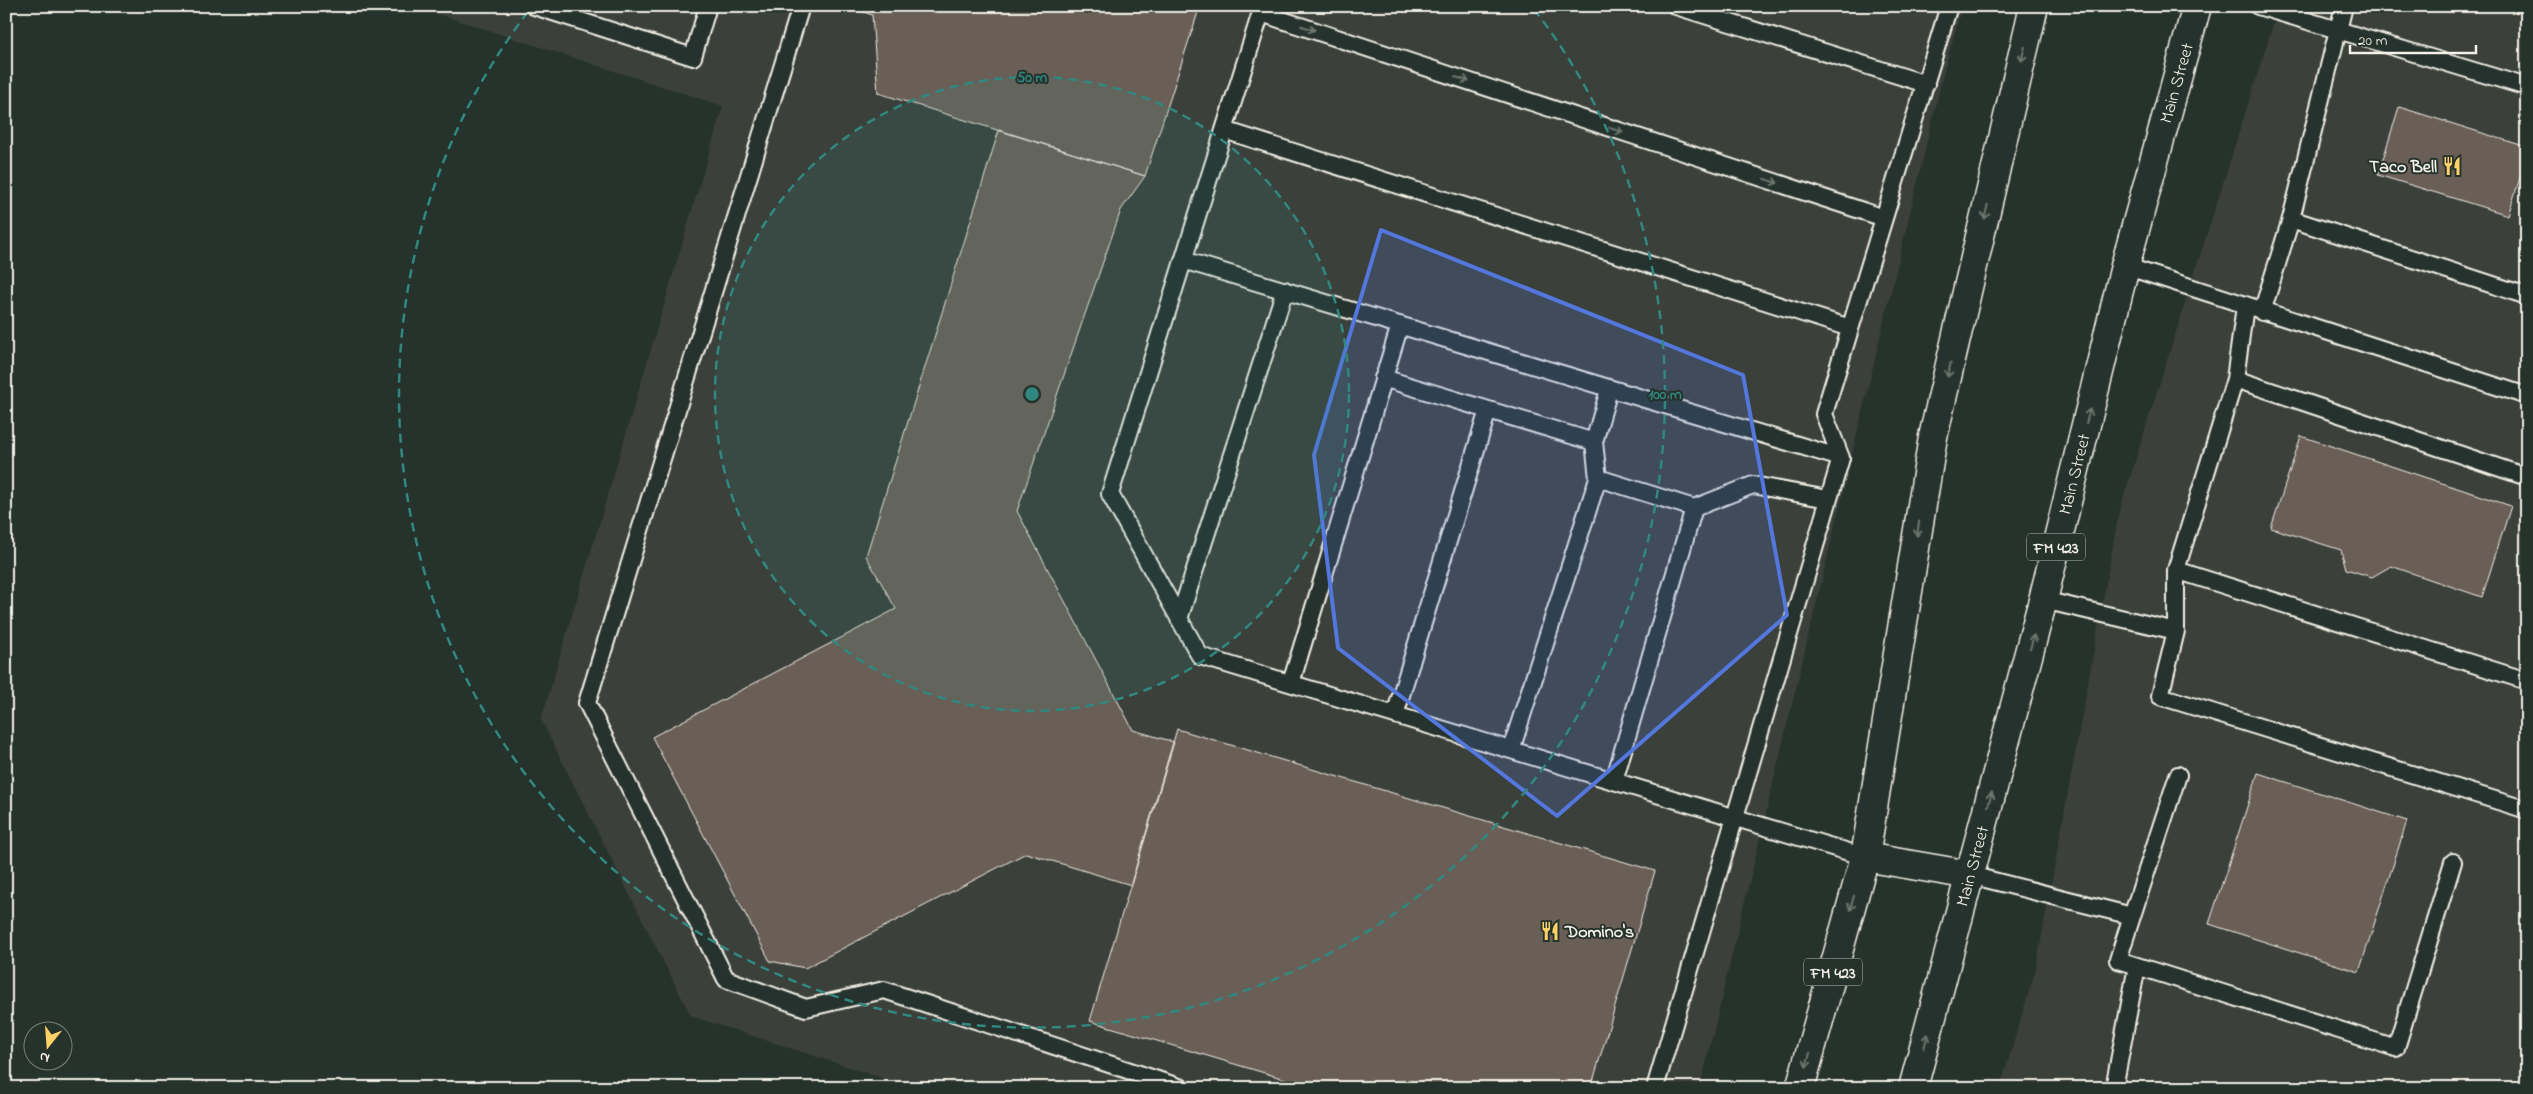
<svg xmlns="http://www.w3.org/2000/svg" width="2533" height="1094" font-family="'Indie Flower',sans-serif">
  <style>
    .built { fill: #3a403a }
    .building { fill: #6a5e57; stroke: #f4f1e8 }
    .lines { fill: none; stroke-linecap: round; stroke-linejoin: round }
    .lane-casing { stroke: #f4f1e8; stroke-width: 20 }
    .primary-casing { stroke: #f4f1e8; stroke-width: 31 }
    .lane { stroke: #26332d; stroke-width: 16 }
    .primary { stroke: #26332d; stroke-width: 28 }
    .oneway { stroke: #6e766e }
    .marked { fill: #5377dc; fill-opacity: 0.2; stroke: #5377dc; stroke-width: 4; stroke-linejoin: round }
    .ring { fill: none; stroke: #318880; stroke-width: 2.5; stroke-dasharray: 9 6 }
    .labels { text-anchor: middle; stroke-width: 4; stroke-linejoin: round; paint-order: stroke }
    .shield { fill: #26332d; stroke: #b6b8b0; stroke-width: 1 }
    .shield-label { font-size: 16px; font-weight: bold; fill: #f4f1e8 }
    .street-label { font-size: 18px; fill: #f4f1e8; stroke: #26332d }
    .poi-label { font-size: 18px; font-weight: bold; fill: #f4f1e8; stroke: #26332d; text-anchor: end }
    .centre { fill: #318880; stroke: #26332d; stroke-width: 2.5 }
    .ring-label { font-size: 15px; text-anchor: middle; font-weight: bold; fill: #318880; stroke: #26332d; stroke-width: 4; stroke-linejoin: round; paint-order: stroke }
  </style>
  <rect width="100%" height="100%" fill="#26332d"/>
  <filter id="ink" filterUnits="userSpaceOnUse"><feTurbulence type="fractalNoise" baseFrequency=".02" numOctaves="2"/><feDisplacementMap in="SourceGraphic" scale="10" xChannelSelector="R" yChannelSelector="G"/><feConvolveMatrix kernelMatrix="1 2 1 2 8 2 1 2 1" color-interpolation-filters="sRGB"/></filter>
  <g filter="url(#ink)">
    <path class="built" d="M 413,6 L 1962,6 L 1943,75 L 1700,1088 L 913,1088 L 691,1016 L 541,720 L 723,106 Z
      M 2279,6 L 2527,6 L 2527,1088 L 2000,1088 L 2036,968 L 2119,512 Z"/>
    <path class="building" d="M 848,6 L 1200,6 L 1145,176 L 878,93 L 872,15 Z
      M 2499,6 L 2527,6 L 2527,15 Z
      M 2399,107 L 2527,147 L 2527,157 L 2508,215 L 2378,175 Z
      M 999,130 L 1145,176 L 1121,210 L 1017,511 L 1133,730 L 1174,742 L 1131,885 L 1026,853 L 805,968 L 770,961 L 652,737 L 896,609 L 866,556 Z
      M 2301,436 L 2511,506 L 2482,597 L 2391,566 L 2372,577 L 2346,569 L 2341,550 L 2271,528 Z
      M 1177,729 L 1655,871 L 1591,1088 L 1315,1088 L 1090,1021 Z
      M 2258,773 L 2407,821 L 2359,972 L 2209,924 Z"/>
    <g class="lines">
      <g class="lane-casing">
        <path id="lane" d="M 534,6 L 693,57 L 708,6
          M 801,6 L 587,703 L 726,979 L 806,1008 L 884,990 L 1182,1088
          M 1263,6 L 1110,494 L 1200,656 L 1865,857
          M 1676,6 L 1926,84
          M 2258,6 L 2527,87
          M 1261,13 L 1884,218
          M 1224,130 L 1850,328
          M 2291,219 L 2344,6
          M 1183,260 L 1841,458
          M 2125,266 L 2527,396
          M 2262,312 L 2291,219 L 2527,296
          M 1383,378 L 1594,442 L 1598,478 L 1694,508
          M 2235,379 L 2245,306
          M 1594,442 L 1609,390
          M 2527,477 L 2235,379 L 2176,570 L 2176,631 L 2160,696 L 2527,810
          M 2176,570 L 2527,681
          M 2043,600 L 2176,631
          M 1179,619 L 1285,290
          M 1291,683 L 1400,325
          M 1395,715 L 1488,410
          M 1511,750 L 1598,478
          M 1614,781 L 1694,508 L 1753,485 L 1828,499
          M 1970,875 L 2132,916 L 2118,960 L 2396,1048 L 2453,862
          M 2132,916 L 2178,775
          M 1655,1088 L 1841,458 L 1824,414 L 1949,6
          M 2114,1088 L 2137,966"/>
      </g>
      <g class="primary-casing">
        <path id="primary" d="M 1865,857 L 1970,875
          M 1800,1088 L 1865,857 L 1933,437 L 2034,6
          M 1913,1088 L 2043,600 L 2125,266 L 2197,6"/>
      </g>
      <use href="#lane" class="lane"/>
      <use href="#primary" class="primary"/>
    </g>
    <defs><path id="oneway-shaft" d="M-6 0H5M1.5-3L5.5 0L1.5 3" fill="none" stroke-width="1.6" stroke-linecap="round" stroke-linejoin="round" transform="scale(1.25)"/></defs>
    <g class="oneway">
      <use href="#oneway-shaft" transform="translate(1308 28) rotate(18)"/>
      <use href="#oneway-shaft" transform="translate(2023 54) rotate(103)"/>
      <use href="#oneway-shaft" transform="translate(1462 79) rotate(18)"/>
      <use href="#oneway-shaft" transform="translate(1616 130) rotate(18)"/>
      <use href="#oneway-shaft" transform="translate(1771 181) rotate(18)"/>
      <use href="#oneway-shaft" transform="translate(1986 212) rotate(103)"/>
      <use href="#oneway-shaft" transform="translate(1949 370) rotate(103)"/>
      <use href="#oneway-shaft" transform="translate(2088 416) rotate(-76)"/>
      <use href="#oneway-shaft" transform="translate(1918 529) rotate(99)"/>
      <use href="#oneway-shaft" transform="translate(2032 642) rotate(-75)"/>
      <use href="#oneway-shaft" transform="translate(1990 799) rotate(-75)"/>
      <use href="#oneway-shaft" transform="translate(1852 903) rotate(106)"/>
      <use href="#oneway-shaft" transform="translate(1926 1041) rotate(-75)"/>
      <use href="#oneway-shaft" transform="translate(1808 1060) rotate(106)"/>
    </g>
  </g>
  <path class="marked" d="M 1381,230 L 1743,375 L 1787,615 L 1557,816 L 1338,648 L 1314,455 Z"/>
  <circle cx="1032" cy="394" r="317" fill="#318880" fill-opacity=".12"/>
  <g class="ring">
    <circle cx="1032" cy="394" r="317"/>
    <path d="M1534 9A633 633 0 1 1 530 9"/>
  </g>
  <defs>
    <g id="restaurant-bare" transform="scale(1.5)"><path d="M-5-6h1v4h1v-4h1v4h1v-4h1v5L-1.5 .5V6h-2V.5L-5-1ZM5-6V6H3V1.5H1.5Q1.5-4 5-6Z" fill="#ffd166" stroke="#26332d" stroke-width="2.5" paint-order="stroke"/></g>
  </defs>
  <g fill-rule="evenodd">
    <use href="#restaurant-bare" x="2452" y="166"/>
    <use href="#restaurant-bare" x="1550" y="931"/>
  </g>
  <g class="labels">
    <g class="shield">
      <rect x="2027" y="533.5" width="58" height="27" rx="4"/>
      <rect x="1804" y="958.5" width="58" height="27" rx="4"/>
    </g>
    <g class="shield-label">
      <text x="2056" y="553">FM 423</text>
      <text x="1833" y="978">FM 423</text>
    </g>
    <g class="street-label">
      <text transform="translate(2176 83) rotate(-74)" y="6">Main Street</text>
      <text transform="translate(2074 474) rotate(-76)" y="6">Main Street</text>
      <text transform="translate(1972 866) rotate(-75)" y="6">Main Street</text>
    </g>
    <g class="poi-label">
      <text x="2437" y="172">Taco Bell</text>
      <text x="1565" y="937" text-anchor="start">Domino's</text>
    </g>
  </g>
  <circle cx="1032" cy="394" r="8" class="centre"/>
  <g class="ring-label">
    <text x="1032" y="82">50 m</text>
    <text x="1665" y="399">100 m</text>
  </g>
  <rect width="2533" height="1094" fill="none" stroke="#26332d" stroke-width="25"/>
  <rect x="12" y="12" width="2508" height="1069" fill="none" stroke="#f4f1e8" stroke-width="2" filter="url(#ink)"/>
  <g transform="translate(48 1046) rotate(197)"><circle r="24" fill="#26332d" stroke="#787f78"/>
  <path d="M0-4L9 19L0 12L-9 19Z" fill="#ffd166"/>
  <text y="-8" font-size="14" font-weight="bold" text-anchor="middle" fill="#f4f1e8">N</text>
  </g>
  <path d="M2350 45v8h126v-8" fill="none" stroke="#f4f1e8" stroke-width="2.5"/>
  <text x="2358" y="45" font-size="15" fill="#f4f1e8" stroke="#26332d" stroke-width="4" paint-order="stroke">20 m</text>
</svg>
